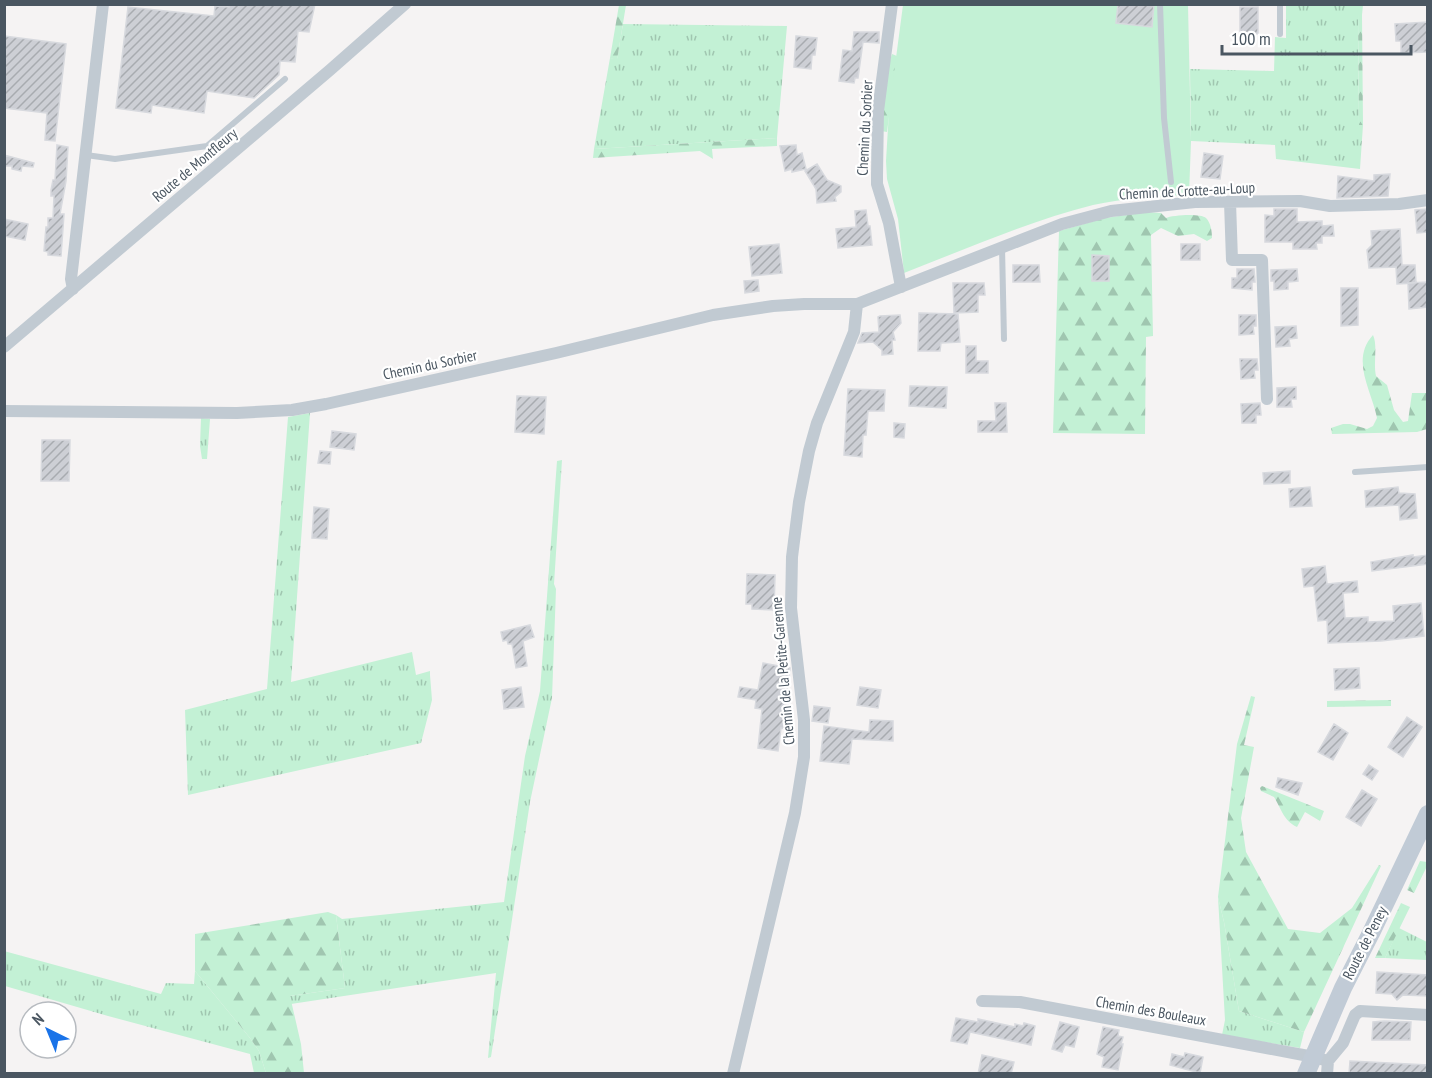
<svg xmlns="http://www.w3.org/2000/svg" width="1432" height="1078" font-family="'PT Sans Narrow',sans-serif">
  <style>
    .grass { fill: url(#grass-tufts) }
    .forest { fill: url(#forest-firs) }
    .green { fill: #c3f1d5 }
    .building { fill: url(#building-hatch); stroke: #d7d9de; stroke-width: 1.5 }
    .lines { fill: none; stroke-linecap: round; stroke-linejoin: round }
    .service { stroke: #c1cad2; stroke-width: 6 }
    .minor { stroke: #c1cad2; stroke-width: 12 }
    .secondary { stroke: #c1cbd6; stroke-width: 18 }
    .labels { text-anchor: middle; stroke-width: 4.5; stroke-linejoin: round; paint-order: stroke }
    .street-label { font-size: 15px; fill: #4a5661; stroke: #fff }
  </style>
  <defs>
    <pattern id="grass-tufts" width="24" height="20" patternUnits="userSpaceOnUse" patternTransform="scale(1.5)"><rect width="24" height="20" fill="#c3f1d5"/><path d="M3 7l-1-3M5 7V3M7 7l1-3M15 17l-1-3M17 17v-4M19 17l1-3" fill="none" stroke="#a0c6b0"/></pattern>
    <pattern id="forest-firs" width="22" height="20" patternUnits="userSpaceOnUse" patternTransform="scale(1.5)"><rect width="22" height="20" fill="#c3f1d5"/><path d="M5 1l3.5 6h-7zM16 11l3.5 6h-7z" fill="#a0c6b0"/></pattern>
    <pattern id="building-hatch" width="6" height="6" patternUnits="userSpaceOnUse" patternTransform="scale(1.5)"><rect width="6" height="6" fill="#cdcfd5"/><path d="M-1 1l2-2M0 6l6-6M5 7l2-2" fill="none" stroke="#a8abb0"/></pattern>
  </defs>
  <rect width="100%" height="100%" fill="#f5f3f3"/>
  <path class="grass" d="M 1286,5 L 1363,5 L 1362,15 L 1358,15 L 1359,125 L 1363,125 L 1360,169 L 1276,159 L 1275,145 L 1191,141 L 1190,69 L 1274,71 L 1275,37 L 1286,38 Z
    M 623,24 L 787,26 L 777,138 L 594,149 L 610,58 L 617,59 Z
    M 310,413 L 291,682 L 412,652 L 416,675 L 430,671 L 430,675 L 432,700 L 421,743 L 188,795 L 185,710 L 267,689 L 288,417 Z
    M 201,418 L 210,419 L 207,459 L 202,459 L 200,446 Z
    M 562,460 L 554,584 L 556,589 L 552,698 L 530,802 L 491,1057 L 488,1058 L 496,973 L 291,1004 L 290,996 L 345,988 L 336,915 L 342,919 L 504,902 L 525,756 L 540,691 L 557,461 Z
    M 1218,897 L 1224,922 L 1239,1011 L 1304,1032 L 1300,1048 L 1222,1035 L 1225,1020 Z
    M 1399,928 L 1427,942 L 1427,960 L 1385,958 Z
    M 4,951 L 161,994 L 166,983 L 194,984 L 195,971 L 250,1038 L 259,1051 L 266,1073 L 254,1073 L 250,1054 L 108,1016 L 5,986 Z"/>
  <path class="forest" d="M 619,5 L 626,5 L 617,60 L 610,58 Z
    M 1358,14 L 1362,15 L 1363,125 L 1359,125 Z
    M 892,54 L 897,56 L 887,132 L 881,131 L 887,70 Z
    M 777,138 L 777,146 L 712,149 L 713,159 L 700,151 L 593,158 L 594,149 Z
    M 1147,212 L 1161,213 L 1166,218 C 1172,215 1201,213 1206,218 C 1211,223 1212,232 1212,238 L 1207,241 L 1194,234 L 1178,236 L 1161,228 L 1151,235 L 1153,336 L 1146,337 L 1145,434 L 1053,433 L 1059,231 L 1105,218 Z
    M 1373,335 C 1378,346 1373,363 1376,376 L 1387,385 L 1394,410 L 1403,422 L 1408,421 L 1412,393 L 1427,393 L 1427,429 L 1417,432 L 1332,434 L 1331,428 L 1343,424 L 1350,424 L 1367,429 L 1373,426 L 1377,418 C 1372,391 1350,360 1373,335 Z
    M 1251,696 L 1255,697 L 1244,745 L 1254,747 L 1241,818 L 1246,852 L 1288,929 L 1320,933 L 1352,908 L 1379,865 L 1381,866 L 1304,1032 L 1239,1011 L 1224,922 L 1218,897 L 1237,744 Z
    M 1391,700 L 1391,706 L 1327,707 L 1327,701 Z
    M 1262,786 L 1324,811 L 1320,821 L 1305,812 L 1297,827 C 1283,820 1282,810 1274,797 L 1261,791 L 1260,788 Z
    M 1420,861 L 1427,862 L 1427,866 L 1414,893 L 1407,890 Z
    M 1401,903 L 1410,907 L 1408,911 L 1385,958 L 1375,958 Z
    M 328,912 L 336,915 L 345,988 L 290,996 L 301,1044 L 304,1073 L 266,1073 L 259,1051 L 250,1038 L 195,971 L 195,934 Z"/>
  <path class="green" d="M 903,5 L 1188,5 L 1191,141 L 1189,195 C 1157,197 1124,198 1093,205 C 1029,221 966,249 904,273 L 898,219 L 887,179 L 886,161 L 889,111 Z"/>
  <path class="building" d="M 229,4 L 315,4 L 309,32 L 298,31 L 295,62 L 280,61 L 279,75 L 254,98 L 207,91 L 204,113 L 152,105 L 151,113 L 116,108 L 128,7 L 214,16 L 215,6 L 229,7 Z
    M 1118,4 L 1154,4 L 1152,27 L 1116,23 Z
    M 1240,7 L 1258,7 L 1258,34 L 1240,34 Z
    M 1428,22 L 1428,52 L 1401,53 L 1401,41 L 1396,41 L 1395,24 Z
    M 854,32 L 879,32 L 879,43 L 863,42 L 858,78 L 855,78 L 854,83 L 839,81 L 843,50 L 852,51 Z
    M 4,36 L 66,44 L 55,141 L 45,140 L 47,113 L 4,108 Z
    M 796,36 L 817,38 L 815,55 L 812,55 L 811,69 L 794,67 Z
    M 57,145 L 68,147 L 66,181 L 60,214 L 64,214 L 61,256 L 48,255 L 48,252 L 44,251 L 46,227 L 48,227 L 48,218 L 53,218 L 54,196 L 51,196 L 51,190 L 53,180 L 55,180 Z
    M 796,145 L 797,155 L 802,153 L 806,169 L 792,172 L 792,169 L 785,171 L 780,146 Z
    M 1204,153 L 1223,156 L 1220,179 L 1201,177 Z
    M 4,155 L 34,163 L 33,167 L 22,166 L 21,171 L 12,169 L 12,166 L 4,166 Z
    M 817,164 L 827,180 L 841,186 L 841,192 L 835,197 L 836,201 L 817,203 L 816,189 L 805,171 Z
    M 1390,174 L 1388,196 L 1337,198 L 1338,176 L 1374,181 L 1374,175 Z
    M 1274,209 L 1297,209 L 1297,222 L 1322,221 L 1322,226 L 1333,225 L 1334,236 L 1322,236 L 1322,243 L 1316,243 L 1317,249 L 1293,249 L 1293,242 L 1265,242 L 1265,215 L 1274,216 Z
    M 1428,209 L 1428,232 L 1417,233 L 1415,210 Z
    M 866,210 L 868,226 L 870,226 L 872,245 L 838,248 L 836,229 L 856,227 L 855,211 Z
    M 4,219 L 28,224 L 25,240 L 4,236 Z
    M 1400,229 L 1402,265 L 1415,265 L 1416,283 L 1397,284 L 1396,267 L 1369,268 L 1367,250 L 1372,245 L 1371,231 Z
    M 779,244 L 782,273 L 752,276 L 749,247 Z
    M 1181,244 L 1200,244 L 1200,260 L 1181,260 Z
    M 1092,255 L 1109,256 L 1109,281 L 1092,281 Z
    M 1013,265 L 1039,265 L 1040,282 L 1013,282 Z
    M 1237,269 L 1254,269 L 1255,282 L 1252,282 L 1252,290 L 1232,288 L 1232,278 L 1237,278 Z
    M 1297,269 L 1298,281 L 1288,282 L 1288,289 L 1274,290 L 1274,281 L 1271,281 L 1271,270 Z
    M 758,280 L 759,291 L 745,293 L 744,281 Z
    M 1428,282 L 1428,307 L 1409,309 L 1408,283 Z
    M 953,283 L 984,283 L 985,295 L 978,295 L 978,312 L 954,313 Z
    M 1341,288 L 1358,288 L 1358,325 L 1341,326 Z
    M 919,313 L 958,314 L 960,342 L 941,343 L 940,351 L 918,351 Z
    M 900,315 L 901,323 L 893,332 L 895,340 L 892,340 L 893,354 L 882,355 L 882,350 L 873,342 L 858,343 L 862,333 L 879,332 L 878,317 L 880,316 Z
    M 1239,315 L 1256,315 L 1256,326 L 1253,326 L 1254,334 L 1239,335 Z
    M 1296,326 L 1297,338 L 1289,339 L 1290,346 L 1276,347 L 1275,327 Z
    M 966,346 L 976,346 L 976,361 L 988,361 L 988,373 L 966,373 Z
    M 1240,359 L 1257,359 L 1258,370 L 1254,370 L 1255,378 L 1241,379 Z
    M 910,386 L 947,387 L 946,408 L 909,406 Z
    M 1296,387 L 1296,399 L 1291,399 L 1292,407 L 1277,407 L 1277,388 Z
    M 848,389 L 885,390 L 884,411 L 868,411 L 866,435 L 863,435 L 862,457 L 844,455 Z
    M 517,396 L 546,397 L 544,434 L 515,432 Z
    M 995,403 L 1006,403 L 1007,432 L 978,432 L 978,421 L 996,421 Z
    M 1260,403 L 1261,415 L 1256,415 L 1256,423 L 1242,423 L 1241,404 Z
    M 894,423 L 905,424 L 904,438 L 894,437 Z
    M 332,431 L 356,434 L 354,450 L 330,447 Z
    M 42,440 L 70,440 L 69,481 L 41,481 Z
    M 320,451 L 331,452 L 330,464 L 318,463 Z
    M 1290,471 L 1290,483 L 1264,484 L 1263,473 Z
    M 1310,487 L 1312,506 L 1290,507 L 1289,489 Z
    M 1398,487 L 1399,493 L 1415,494 L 1417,518 L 1400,520 L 1399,505 L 1366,507 L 1365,491 Z
    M 314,507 L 329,509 L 327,539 L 312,538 Z
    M 1413,555 L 1413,557 L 1428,555 L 1428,564 L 1372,571 L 1371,562 Z
    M 1325,566 L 1327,584 L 1357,581 L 1358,592 L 1343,593 L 1345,618 L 1368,617 L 1368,622 L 1394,621 L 1393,606 L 1421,603 L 1424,636 L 1381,641 L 1328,643 L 1327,620 L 1318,621 L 1314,586 L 1304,587 L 1302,569 Z
    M 747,574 L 775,575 L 774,610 L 752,609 L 752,604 L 746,604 Z
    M 530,625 L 534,637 L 523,641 L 527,666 L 516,668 L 512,644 L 508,644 L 507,640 L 503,641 L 501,632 Z
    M 763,663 L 790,668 L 785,704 L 789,705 L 785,729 L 781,728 L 778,751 L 758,748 L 762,709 L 755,708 L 756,700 L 738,697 L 740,687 L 758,690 Z
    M 1359,668 L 1360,688 L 1335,690 L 1334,669 Z
    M 521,687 L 524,707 L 504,709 L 502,690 Z
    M 860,687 L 881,690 L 878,708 L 857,705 Z
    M 814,706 L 830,708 L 828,723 L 812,721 Z
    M 1407,717 L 1422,727 L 1403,757 L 1388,747 Z
    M 870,720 L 893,721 L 893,741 L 852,739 L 849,764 L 820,761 L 824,726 L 869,732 Z
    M 1334,724 L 1348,733 L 1333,760 L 1318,752 Z
    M 1369,765 L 1378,771 L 1372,780 L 1363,774 Z
    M 1278,778 L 1302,783 L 1298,795 L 1276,787 Z
    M 1362,790 L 1377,799 L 1361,826 L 1346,817 Z
    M 1377,972 L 1428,975 L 1428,996 L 1403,995 L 1397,1000 L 1392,994 L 1376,993 Z
    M 956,1018 L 978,1022 L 978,1019 L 1015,1027 L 1015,1024 L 1023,1026 L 1024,1023 L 1035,1026 L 1031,1045 L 970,1032 L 967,1044 L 951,1041 Z
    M 1384,1021 L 1411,1022 L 1410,1040 L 1372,1040 L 1373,1022 Z
    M 1060,1022 L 1079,1027 L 1074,1047 L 1065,1045 L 1062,1052 L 1052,1049 Z
    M 1103,1027 L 1119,1030 L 1118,1036 L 1123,1037 L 1121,1044 L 1123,1044 L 1118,1070 L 1102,1067 L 1104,1057 L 1097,1054 Z
    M 1185,1053 L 1203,1057 L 1200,1073 L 1170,1065 L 1172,1054 L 1184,1057 Z
    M 982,1055 L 1014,1062 L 1011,1074 L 978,1074 Z
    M 1350,1061 L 1428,1065 L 1428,1074 L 1349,1074 Z"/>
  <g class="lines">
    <path class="service" d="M 1160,4 L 1164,118 L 1171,182
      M 1280,34 L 1280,4
      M 86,155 L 115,159 L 207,146 L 285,79
      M 1002,247 L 1004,339
      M 1355,472 L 1428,467"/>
    <path class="minor" d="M 892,4 L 878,111 L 877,175 L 877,184 L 889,223 L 901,287
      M 1230,202 L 1232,260 L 1262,260 L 1267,399
      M 73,289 L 71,279 L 103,4
      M 4,347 L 330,70 L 405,4
      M 4,411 L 237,413 L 292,410 L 326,404 L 556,353 L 713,315 L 773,306 L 804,304 L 857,304 L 1062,224 L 1111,211 L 1195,202 L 1300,201 L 1330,206 L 1399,204 L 1428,200
      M 982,1001 L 1020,1002 L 1314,1057 L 1328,1061 L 1327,1074
      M 1328,1061 L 1343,1043 L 1355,1015 L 1360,1011 L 1428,1015
      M 733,1074 L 795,813 L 804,757 L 804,720 L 791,608 L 792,557 L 799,502 L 809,451 L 817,423 L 854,332 L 857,304"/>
    <path class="secondary" d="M 1306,1074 L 1343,988 L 1371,933 L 1428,814"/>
  </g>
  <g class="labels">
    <g class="street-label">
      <text transform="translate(865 128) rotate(-87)" y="5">Chemin du Sorbier</text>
      <text transform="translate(195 165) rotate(-40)" y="5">Route de Montfleury</text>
      <text transform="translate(1187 191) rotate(-3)" y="5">Chemin de Crotte-au-Loup</text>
      <text transform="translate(430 365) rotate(-12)" y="5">Chemin du Sorbier</text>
      <text transform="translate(783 671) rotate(-95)" y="5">Chemin de la Petite-Garenne</text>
      <text transform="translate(1365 943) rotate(-63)" y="5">Route de Peney</text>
      <text transform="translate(1151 1011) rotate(10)" y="5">Chemin des Bouleaux</text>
    </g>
  </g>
  <rect width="1432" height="1078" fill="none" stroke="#4a5661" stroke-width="12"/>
  <g transform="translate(48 1030) rotate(317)"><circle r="28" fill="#ffffff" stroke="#b7bbc0" stroke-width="1.5"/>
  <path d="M0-4.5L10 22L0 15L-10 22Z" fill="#1a73e8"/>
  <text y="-9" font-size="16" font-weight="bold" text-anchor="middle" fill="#4a5661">N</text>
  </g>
  <path d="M1222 45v9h189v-9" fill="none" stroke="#4a5661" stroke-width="3"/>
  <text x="1231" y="45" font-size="18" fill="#4a5661" stroke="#ffffff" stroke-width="4.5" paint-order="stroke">100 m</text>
</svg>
